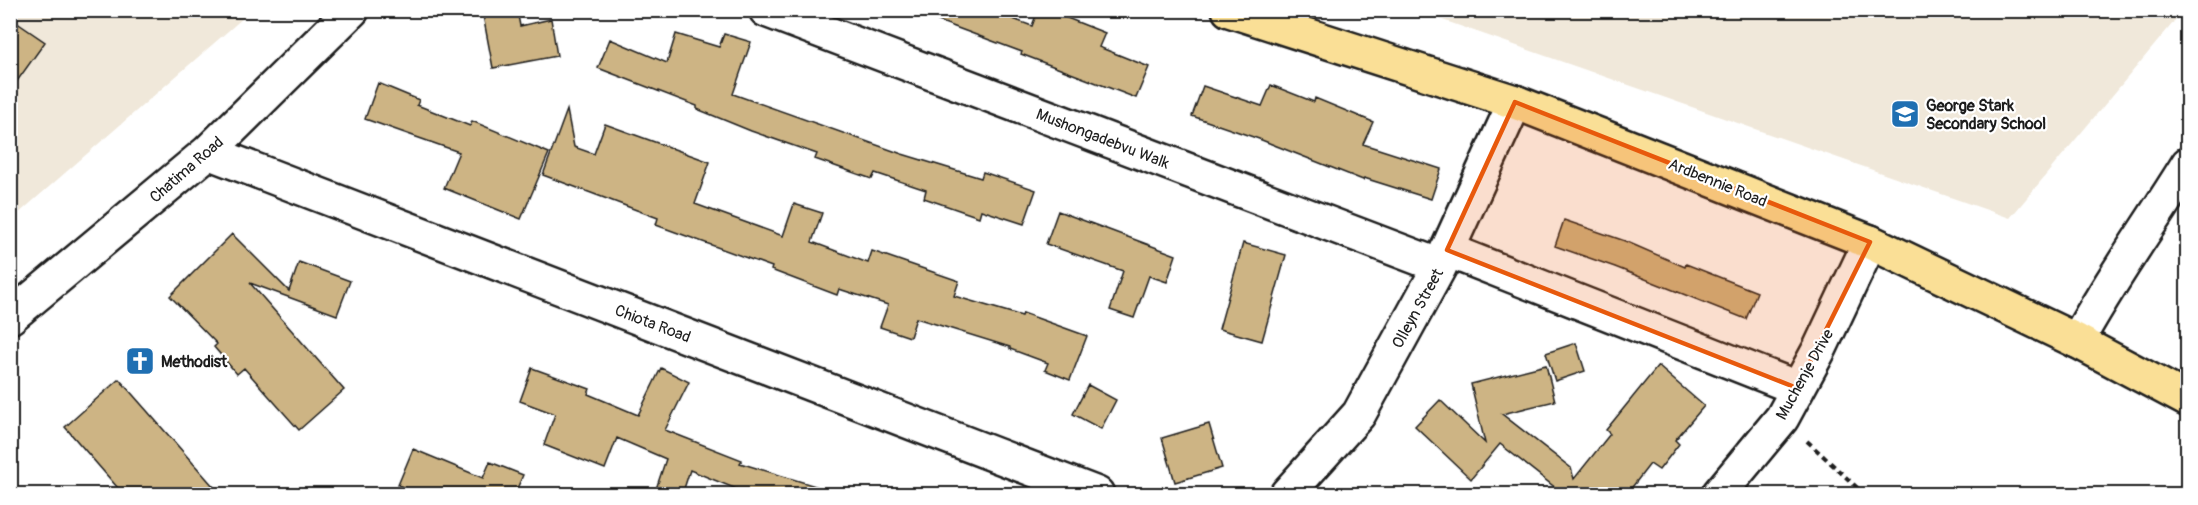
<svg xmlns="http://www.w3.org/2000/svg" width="2198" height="505" font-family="Pangolin,sans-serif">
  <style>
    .built { fill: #f0e8da }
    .building { fill: #cdb484; stroke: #1c1c1c; stroke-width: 1.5 }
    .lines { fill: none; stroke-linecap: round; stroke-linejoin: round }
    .minor-casing { stroke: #1c1c1c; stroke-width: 38 }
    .major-casing { stroke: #1c1c1c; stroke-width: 38 }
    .path { stroke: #1c1c1c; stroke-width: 4; stroke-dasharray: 6 4.5; stroke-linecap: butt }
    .minor { stroke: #fff; stroke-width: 33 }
    .major { stroke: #fadf96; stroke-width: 33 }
    .marked { fill: #e8590c; fill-opacity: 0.2; stroke: #e8590c; stroke-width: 4.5; stroke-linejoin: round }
    .labels { text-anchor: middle; stroke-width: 4.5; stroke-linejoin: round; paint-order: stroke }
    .poi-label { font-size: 16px; font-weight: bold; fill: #1c1c1c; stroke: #fff; text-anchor: start }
    .street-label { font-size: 16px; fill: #1c1c1c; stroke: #fff }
  </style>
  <rect width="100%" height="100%" fill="#fff"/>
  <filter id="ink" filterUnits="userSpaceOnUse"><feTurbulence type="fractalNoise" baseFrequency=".0167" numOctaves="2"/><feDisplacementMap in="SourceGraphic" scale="12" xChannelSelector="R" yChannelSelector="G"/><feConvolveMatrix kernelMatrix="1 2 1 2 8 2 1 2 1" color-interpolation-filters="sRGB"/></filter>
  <g filter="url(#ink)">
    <path class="built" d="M 11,11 L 251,11 L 11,220 Z
      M 1417,11 L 2183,11 L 2010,218 Z"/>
    <path class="building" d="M 482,10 L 517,10 L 520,26 L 551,19 L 557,56 L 493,68 Z
      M 918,10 L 989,10 L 1032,26 L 1038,10 L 1047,10 L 1105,33 L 1099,47 L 1149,67 L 1136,98 L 1021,54 L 1022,52 L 917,13 Z
      M 10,18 L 45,42 L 10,91 Z
      M 676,34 L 719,47 L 724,34 L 751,42 L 733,94 L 902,154 L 981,178 L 983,172 L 1036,190 L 1024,224 L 981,210 L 979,217 L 924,198 L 926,190 L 875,173 L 872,179 L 815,159 L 817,154 L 751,131 L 697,109 L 697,106 L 598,68 L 610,39 L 667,63 Z
      M 378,83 L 419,100 L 417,105 L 470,126 L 472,121 L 549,153 L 521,219 L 444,188 L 459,152 L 365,119 Z
      M 1271,85 L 1314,102 L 1315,98 L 1373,122 L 1363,144 L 1441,169 L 1431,199 L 1364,178 L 1363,180 L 1259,139 L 1192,116 L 1203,86 L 1262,106 Z
      M 567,110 L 574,147 L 594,154 L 605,124 L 710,162 L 695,204 L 783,236 L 794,204 L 822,213 L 812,242 L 868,263 L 872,251 L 959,281 L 954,296 L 1022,316 L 1023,313 L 1087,336 L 1070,380 L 1045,370 L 1048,363 L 1010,349 L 1010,347 L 916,318 L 910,337 L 880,327 L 888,305 L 839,289 L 837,295 L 771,270 L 772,267 L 656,225 L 658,218 L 543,175 Z
      M 1058,211 L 1176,255 L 1167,282 L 1149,276 L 1134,318 L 1110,310 L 1123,271 L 1046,244 Z
      M 1564,220 L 1625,241 L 1685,267 L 1686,264 L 1757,292 L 1746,319 L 1615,267 L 1555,246 Z
      M 232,234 L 289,291 L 299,262 L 350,281 L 337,315 L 250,283 L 344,390 L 299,430 L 244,368 L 237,374 L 214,347 L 217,344 L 170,296 Z
      M 1243,243 L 1286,255 L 1262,341 L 1219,329 Z
      M 1576,343 L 1585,371 L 1555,381 L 1546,353 Z
      M 1546,365 L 1555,401 L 1502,414 L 1571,468 L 1574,479 L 1610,434 L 1606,430 L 1658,366 L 1704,406 L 1675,440 L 1679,444 L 1659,470 L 1650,464 L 1626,495 L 1561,495 L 1562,493 L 1500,444 L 1471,479 L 1415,426 L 1440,400 L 1485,443 L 1471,384 Z
      M 532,368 L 590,389 L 588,394 L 638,415 L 661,368 L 689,382 L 665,430 L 742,460 L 740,463 L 822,488 L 821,495 L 751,495 L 690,470 L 682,495 L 654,495 L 666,459 L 617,438 L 605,469 L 544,445 L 555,414 L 520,401 Z
      M 119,379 L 221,495 L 124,495 L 65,427 Z
      M 1088,385 L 1116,400 L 1101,429 L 1073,414 Z
      M 1209,424 L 1222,468 L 1175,482 L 1162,438 Z
      M 413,449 L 483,478 L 490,462 L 523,475 L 516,491 L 522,495 L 422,495 L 398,485 Z"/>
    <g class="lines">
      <g class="minor-casing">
        <path id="minor" d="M 766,10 L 1440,266
          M 208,152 L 1097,494
          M 1447,250 L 1797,388
          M 10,317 L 208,152 L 352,10
          M 2077,341 C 2110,280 2151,224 2188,164
          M 1287,494 L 1359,414 L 1440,266 L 1515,102
          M 1719,494 L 1782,418 L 1820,348 L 1870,242"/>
      </g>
      <g class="major-casing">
        <path id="major" d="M 1229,10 L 1515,102 L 1870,242 L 2077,341 L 2188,400"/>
      </g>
      <path class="path" d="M 1807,441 L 1864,494"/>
      <use href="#minor" class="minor"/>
      <use href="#major" class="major"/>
    </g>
  </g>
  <path class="marked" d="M 1515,102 L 1870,242 L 1797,388 L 1447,250 Z"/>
  <defs>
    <g id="school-square" transform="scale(1.5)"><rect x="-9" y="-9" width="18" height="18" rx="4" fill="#1f6fb2" stroke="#fff"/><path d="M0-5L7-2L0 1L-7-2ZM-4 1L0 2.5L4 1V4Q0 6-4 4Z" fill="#fff"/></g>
    <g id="church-square" transform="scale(1.5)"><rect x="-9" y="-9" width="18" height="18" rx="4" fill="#1f6fb2" stroke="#fff"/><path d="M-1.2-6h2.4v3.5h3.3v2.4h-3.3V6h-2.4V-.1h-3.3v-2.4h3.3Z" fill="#fff"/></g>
  </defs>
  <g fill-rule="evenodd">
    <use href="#school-square" x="1905" y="114"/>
    <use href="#church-square" x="140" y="361"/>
  </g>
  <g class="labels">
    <g class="poi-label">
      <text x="1926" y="111">George Stark<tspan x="1926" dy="18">Secondary School</tspan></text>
      <text x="161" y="367">Methodist</text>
    </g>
    <g class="street-label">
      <text transform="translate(1103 138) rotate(21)" y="6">Mushongadebvu Walk</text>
      <text transform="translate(186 169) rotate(-41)" y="6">Chatima Road</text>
      <text transform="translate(1718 182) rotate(22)" y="6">Ardbennie Road</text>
      <text transform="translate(1417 308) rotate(-61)" y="6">Olleyn Street</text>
      <text transform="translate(653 323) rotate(21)" y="6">Chiota Road</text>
      <text transform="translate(1804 374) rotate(-61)" y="6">Muchenje Drive</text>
    </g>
  </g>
  <rect width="2198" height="505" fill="none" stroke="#fff" stroke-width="36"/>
  <rect x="18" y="18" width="2162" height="469" fill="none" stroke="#1c1c1c" stroke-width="2" filter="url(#ink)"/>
</svg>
